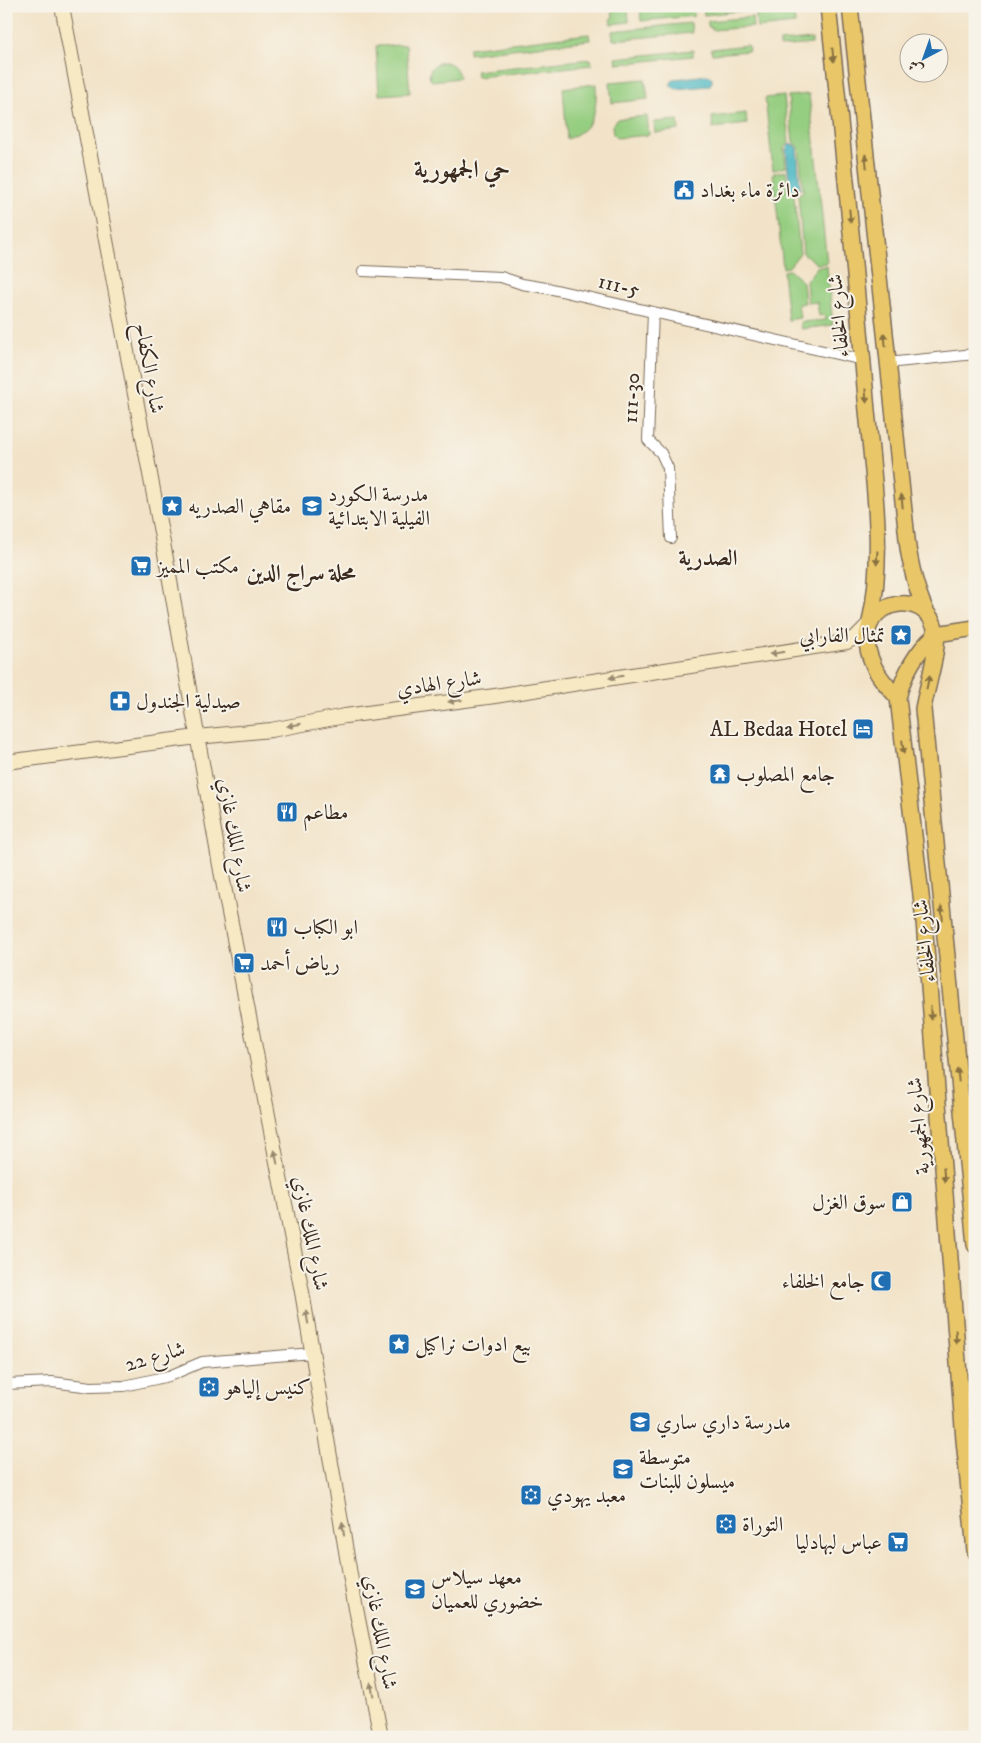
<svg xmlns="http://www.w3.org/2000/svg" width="981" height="1743" font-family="'IM FELL DW Pica',Amiri,serif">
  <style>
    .green { fill: #96ce81; stroke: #687c50 }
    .water { fill: #49b7c4; stroke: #427071 }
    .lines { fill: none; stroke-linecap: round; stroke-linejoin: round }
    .street-casing { stroke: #7b6b5a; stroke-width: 12 }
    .secondary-casing { stroke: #7b6b5a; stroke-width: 16 }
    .primary-casing { stroke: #7b6b5a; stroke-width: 18 }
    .street { stroke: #fff; stroke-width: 10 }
    .secondary { stroke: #f6e9c3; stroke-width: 14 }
    .primary { stroke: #e9c769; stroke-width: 15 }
    .oneway { fill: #897140 }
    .oneway2 { fill: #988a70 }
    .labels { text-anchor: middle; stroke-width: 4; stroke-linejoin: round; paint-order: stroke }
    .poi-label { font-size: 21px; fill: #3b2a1e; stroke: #f7f3e8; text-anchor: start }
    .street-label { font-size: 21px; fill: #3b2a1e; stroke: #f7f3e8 }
    .neighbourhood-label { font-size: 22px; font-weight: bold; fill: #3b2a1e; stroke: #f7f3e8 }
    .quarter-label { font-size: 24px; font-weight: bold; fill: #3b2a1e; stroke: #f7f3e8 }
  </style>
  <rect width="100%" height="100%" fill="#f7f3e8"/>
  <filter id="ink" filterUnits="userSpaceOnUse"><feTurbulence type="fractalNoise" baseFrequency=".02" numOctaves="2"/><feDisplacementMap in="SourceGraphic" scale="10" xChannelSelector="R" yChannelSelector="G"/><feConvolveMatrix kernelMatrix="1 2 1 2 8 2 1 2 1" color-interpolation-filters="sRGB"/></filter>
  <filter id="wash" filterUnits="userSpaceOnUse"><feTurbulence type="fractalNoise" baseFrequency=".0096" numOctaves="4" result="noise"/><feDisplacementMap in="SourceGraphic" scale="20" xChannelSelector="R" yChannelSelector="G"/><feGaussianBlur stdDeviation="1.12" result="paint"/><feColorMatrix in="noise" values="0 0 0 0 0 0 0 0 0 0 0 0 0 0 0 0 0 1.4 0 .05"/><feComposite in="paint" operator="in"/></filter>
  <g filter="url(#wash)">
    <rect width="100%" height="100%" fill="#f2e3c8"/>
    <path class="green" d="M 621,6 L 628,6 L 629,22 L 611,24 L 611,18 L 613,18 L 612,10 L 621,9 Z
      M 640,6 L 693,6 L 694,16 L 641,21 Z
      M 703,6 L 712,6 L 714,9 L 730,6 L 747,6 L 748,10 L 704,15 Z
      M 755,6 L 789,7 L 790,14 L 794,13 L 795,24 L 757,28 Z
      M 752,17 L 753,27 L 712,30 L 711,27 L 708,27 L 708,21 Z
      M 691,23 L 692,33 L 613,40 L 612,31 Z
      M 589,34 L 590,40 L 469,54 L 469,48 Z
      M 812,39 L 812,44 L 780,47 L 780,42 Z
      M 406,45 L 410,93 L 379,95 L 376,46 Z
      M 748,45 L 749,51 L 712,54 L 711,49 Z
      M 693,50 L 693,56 L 617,64 L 616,58 Z
      M 591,59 L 592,65 L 477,77 L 476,71 Z
      M 442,62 C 452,62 458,68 459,78 L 432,81 L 430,79 C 427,70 434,64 442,62 Z
      M 645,79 L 648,99 L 612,103 L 610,82 Z
      M 596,84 C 597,112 594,128 567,139 L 563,88 Z
      M 809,94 L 827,263 L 817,264 L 803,253 L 798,195 L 803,191 L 799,147 L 793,142 L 788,96 Z
      M 784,96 L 789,143 L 784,148 L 786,167 L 773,170 L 765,98 Z
      M 746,113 L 747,124 L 713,128 L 712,117 Z
      M 647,116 L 649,135 L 617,138 L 613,134 L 612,126 L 617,119 Z
      M 678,120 L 679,130 L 655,133 L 654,122 Z
      M 786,171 L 787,191 L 794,196 L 800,253 L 789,267 L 783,268 L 773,173 Z
      M 827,266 L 833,325 L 801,329 L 800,322 L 826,320 L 825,315 L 819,316 L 817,302 L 808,303 L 806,281 L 817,267 Z
      M 789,270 L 803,282 L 805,303 L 798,304 L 800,318 L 788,320 L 783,271 Z"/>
    <path class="water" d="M 708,75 L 712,78 L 712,82 L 709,86 L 676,89 L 671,86 L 671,83 L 674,79 Z
      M 792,144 L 797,147 L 800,188 L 797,192 L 794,193 L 790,190 L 786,149 L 789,145 Z"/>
  </g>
  <g filter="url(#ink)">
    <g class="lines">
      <g class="street-casing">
        <path id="street" d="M 363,271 L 501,277 L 522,284 L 552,289 L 863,360
          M 653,312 L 648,440 L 661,453 L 668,468 L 671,538
          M 887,363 L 975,354
          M 6,1384 L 52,1382 L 91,1387 L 124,1386 L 169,1376 L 202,1362 L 313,1353"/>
      </g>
      <g class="secondary-casing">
        <path id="secondary" d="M 62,6 L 169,575 L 221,871 L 302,1292 L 354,1598 L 381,1737
          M 6,762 L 197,737 L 271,730 L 345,716 L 495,696 L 847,642 L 857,636 L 870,623"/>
      </g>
      <g class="primary-casing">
        <path id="primary" d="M 828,6 C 842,137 855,268 866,399 C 872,472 886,549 870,622
          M 850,6 L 908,548 C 912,572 917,594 928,615
          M 936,634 C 916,652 904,672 898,698 L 924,921 L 964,1440 L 975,1551
          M 936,634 L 975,628
          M 898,698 C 889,688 878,677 873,664 C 844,600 929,583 936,633 C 939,650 926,690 923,709 L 975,1245"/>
      </g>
      <use href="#street" class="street"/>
      <use href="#secondary" class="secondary"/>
      <use href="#primary" class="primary"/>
    </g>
    <defs><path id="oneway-solid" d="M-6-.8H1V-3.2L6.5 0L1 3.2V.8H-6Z" transform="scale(1.25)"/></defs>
    <g class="oneway">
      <use href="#oneway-solid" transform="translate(833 55) rotate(84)"/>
      <use href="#oneway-solid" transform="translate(866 161) rotate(-96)"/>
      <use href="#oneway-solid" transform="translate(850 216) rotate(84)"/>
      <use href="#oneway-solid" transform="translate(885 340) rotate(-96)"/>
      <use href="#oneway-solid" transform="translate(866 396) rotate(85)"/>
      <use href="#oneway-solid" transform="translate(902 501) rotate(-96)"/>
      <use href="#oneway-solid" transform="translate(877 558) rotate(93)"/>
      <use href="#oneway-solid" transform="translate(928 682) rotate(-78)"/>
      <use href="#oneway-solid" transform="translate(903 747) rotate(83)"/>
      <use href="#oneway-solid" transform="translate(942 913) rotate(-96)"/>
      <use href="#oneway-solid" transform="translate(931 1013) rotate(85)"/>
      <use href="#oneway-solid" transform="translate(958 1075) rotate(-96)"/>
      <use href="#oneway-solid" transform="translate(944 1175) rotate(85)"/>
      <use href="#oneway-solid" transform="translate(956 1337) rotate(86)"/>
    </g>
    <g class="oneway2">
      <use href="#oneway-solid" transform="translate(777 653) rotate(171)"/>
      <use href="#oneway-solid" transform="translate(616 677) rotate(171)"/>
      <use href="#oneway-solid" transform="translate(455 701) rotate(173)"/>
      <use href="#oneway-solid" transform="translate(294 725) rotate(170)"/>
      <use href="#oneway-solid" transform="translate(276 1157) rotate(-101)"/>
      <use href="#oneway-solid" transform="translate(307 1317) rotate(-100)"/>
      <use href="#oneway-solid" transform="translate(343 1529) rotate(-99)"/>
      <use href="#oneway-solid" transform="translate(372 1689) rotate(-101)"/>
    </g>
  </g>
  <defs>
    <g id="civic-square" transform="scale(1.125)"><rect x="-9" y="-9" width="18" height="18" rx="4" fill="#1f6fb2" stroke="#f7f3e8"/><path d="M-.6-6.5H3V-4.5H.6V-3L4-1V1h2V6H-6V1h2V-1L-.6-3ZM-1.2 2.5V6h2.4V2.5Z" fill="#fff"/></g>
    <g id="sight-square" transform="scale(1.125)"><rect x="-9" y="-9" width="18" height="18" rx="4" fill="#1f6fb2" stroke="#f7f3e8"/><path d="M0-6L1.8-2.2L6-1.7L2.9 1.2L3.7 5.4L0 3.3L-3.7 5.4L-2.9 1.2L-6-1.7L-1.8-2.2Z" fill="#fff"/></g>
    <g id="school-square" transform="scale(1.125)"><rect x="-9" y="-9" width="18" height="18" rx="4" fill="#1f6fb2" stroke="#f7f3e8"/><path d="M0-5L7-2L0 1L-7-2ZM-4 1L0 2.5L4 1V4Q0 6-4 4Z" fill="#fff"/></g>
    <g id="supermarket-square" transform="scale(1.125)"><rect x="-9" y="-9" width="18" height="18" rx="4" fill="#1f6fb2" stroke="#f7f3e8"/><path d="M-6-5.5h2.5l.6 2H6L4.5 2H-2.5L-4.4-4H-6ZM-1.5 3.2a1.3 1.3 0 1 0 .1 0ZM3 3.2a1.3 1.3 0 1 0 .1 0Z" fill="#fff"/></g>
    <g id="pharmacy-square" transform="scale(1.125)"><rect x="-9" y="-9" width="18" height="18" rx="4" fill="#1f6fb2" stroke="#f7f3e8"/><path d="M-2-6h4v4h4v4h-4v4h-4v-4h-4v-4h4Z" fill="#fff"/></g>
    <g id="hotel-square" transform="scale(1.125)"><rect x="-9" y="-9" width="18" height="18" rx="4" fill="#1f6fb2" stroke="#f7f3e8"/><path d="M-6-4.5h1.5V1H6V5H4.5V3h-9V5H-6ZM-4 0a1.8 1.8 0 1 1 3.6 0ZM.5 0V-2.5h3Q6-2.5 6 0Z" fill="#fff"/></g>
    <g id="temple-square" transform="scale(1.125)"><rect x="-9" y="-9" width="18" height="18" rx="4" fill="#1f6fb2" stroke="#f7f3e8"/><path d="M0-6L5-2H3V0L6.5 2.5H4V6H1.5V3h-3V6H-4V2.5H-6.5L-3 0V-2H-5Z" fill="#fff"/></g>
    <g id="restaurant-square" transform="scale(1.125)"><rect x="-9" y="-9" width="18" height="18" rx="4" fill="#1f6fb2" stroke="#f7f3e8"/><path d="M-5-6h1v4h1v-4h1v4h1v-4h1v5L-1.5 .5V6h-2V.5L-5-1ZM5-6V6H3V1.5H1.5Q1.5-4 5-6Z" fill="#fff"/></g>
    <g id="shop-square" transform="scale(1.125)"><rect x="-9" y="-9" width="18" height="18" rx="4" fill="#1f6fb2" stroke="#f7f3e8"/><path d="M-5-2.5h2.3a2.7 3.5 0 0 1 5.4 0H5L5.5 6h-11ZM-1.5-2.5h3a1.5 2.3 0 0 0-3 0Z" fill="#fff"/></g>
    <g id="mosque-square" transform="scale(1.125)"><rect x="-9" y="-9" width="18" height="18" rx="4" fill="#1f6fb2" stroke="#f7f3e8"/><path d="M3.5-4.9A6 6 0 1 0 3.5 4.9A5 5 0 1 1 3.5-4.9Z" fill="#fff"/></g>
    <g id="synagogue-square" transform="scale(1.125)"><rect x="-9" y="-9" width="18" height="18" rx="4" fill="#1f6fb2" stroke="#f7f3e8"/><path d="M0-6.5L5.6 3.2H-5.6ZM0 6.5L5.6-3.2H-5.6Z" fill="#fff"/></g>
  </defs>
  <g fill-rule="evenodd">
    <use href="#civic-square" x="684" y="190"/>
    <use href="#sight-square" x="172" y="506"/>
    <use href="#school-square" x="312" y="506"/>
    <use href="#supermarket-square" x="141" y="566"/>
    <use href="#sight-square" x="901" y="635"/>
    <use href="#pharmacy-square" x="120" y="701"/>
    <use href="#hotel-square" x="863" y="729"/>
    <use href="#temple-square" x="720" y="774"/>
    <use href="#restaurant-square" x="287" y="812"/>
    <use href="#restaurant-square" x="277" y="927"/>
    <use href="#supermarket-square" x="244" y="963"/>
    <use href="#shop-square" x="902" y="1202"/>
    <use href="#mosque-square" x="881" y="1281"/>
    <use href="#sight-square" x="399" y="1344"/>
    <use href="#synagogue-square" x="209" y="1387"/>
    <use href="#school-square" x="640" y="1422"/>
    <use href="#school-square" x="623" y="1469"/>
    <use href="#synagogue-square" x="531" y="1495"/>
    <use href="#synagogue-square" x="726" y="1524"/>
    <use href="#supermarket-square" x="898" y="1542"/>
    <use href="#school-square" x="415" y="1589"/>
  </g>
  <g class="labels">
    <g class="poi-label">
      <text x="700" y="197">دائرة ماء بغداد</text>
      <text x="328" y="501">مدرسة الكورد<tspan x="328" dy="24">الفيلية الابتدائية</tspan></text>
      <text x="188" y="513">مقاهي الصدريه</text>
      <text x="157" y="573">مكتب المميز</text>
      <text x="885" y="642" text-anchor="end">تمثال الفارابي</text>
      <text x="136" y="708">صيدلية الجندول</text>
      <text x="847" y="736" text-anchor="end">AL Bedaa Hotel</text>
      <text x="736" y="781">جامع المصلوب</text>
      <text x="303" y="819">مطاعم</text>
      <text x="293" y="934">ابو الكباب</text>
      <text x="260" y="970">رياض أحمد</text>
      <text x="886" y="1209" text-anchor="end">سوق الغزل</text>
      <text x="865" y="1288" text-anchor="end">جامع الخلفاء</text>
      <text x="415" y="1351">بيع ادوات نراكيل</text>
      <text x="225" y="1394">كنيس إلياهو</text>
      <text x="656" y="1429">مدرسة داري ساري</text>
      <text x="639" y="1464">متوسطة<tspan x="639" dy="24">ميسلون للبنات</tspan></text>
      <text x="547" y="1502">معبد يهودي</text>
      <text x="742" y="1531">التوراة</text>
      <text x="882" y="1549" text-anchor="end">عباس لبهادليا</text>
      <text x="431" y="1584">معهد سيلاس<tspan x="431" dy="24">خضوري للعميان</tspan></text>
    </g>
    <g class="street-label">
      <text transform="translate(619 285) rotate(13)" y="7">111-5</text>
      <text transform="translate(838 316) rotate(-95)" y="7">شارع الخلفاء</text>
      <text transform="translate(150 368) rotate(80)" y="7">شارع الكفاح</text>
      <text transform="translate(631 398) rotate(-87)" y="7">111-30</text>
      <text transform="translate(439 683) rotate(-8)" y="7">شارع الهادي</text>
      <text transform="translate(235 835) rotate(80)" y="7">شارع الملك غازي</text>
      <text transform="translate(924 941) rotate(-96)" y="7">شارع الخلفاء</text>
      <text transform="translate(918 1126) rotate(-95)" y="7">شارع الجمهورية</text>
      <text transform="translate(311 1233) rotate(79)" y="7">شارع الملك غازي</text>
      <text transform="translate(155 1356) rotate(-16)" y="7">شارع 22</text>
      <text transform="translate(381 1632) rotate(80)" y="7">شارع الملك غازي</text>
    </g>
    <g class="neighbourhood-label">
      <text x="708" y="565">الصدرية</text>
      <text x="301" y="580">محلة سراج الدين</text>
    </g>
    <g class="quarter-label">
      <text x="462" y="177">حي الجمهورية</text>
    </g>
  </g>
  <rect width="981" height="1743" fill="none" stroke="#f7f3e8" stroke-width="25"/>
  <g transform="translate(924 58) rotate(221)"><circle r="24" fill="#f7f3e8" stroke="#aca397"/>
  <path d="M0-4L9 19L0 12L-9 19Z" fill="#1f6fb2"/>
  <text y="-8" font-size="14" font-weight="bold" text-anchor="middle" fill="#3b2a1e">ش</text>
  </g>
</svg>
